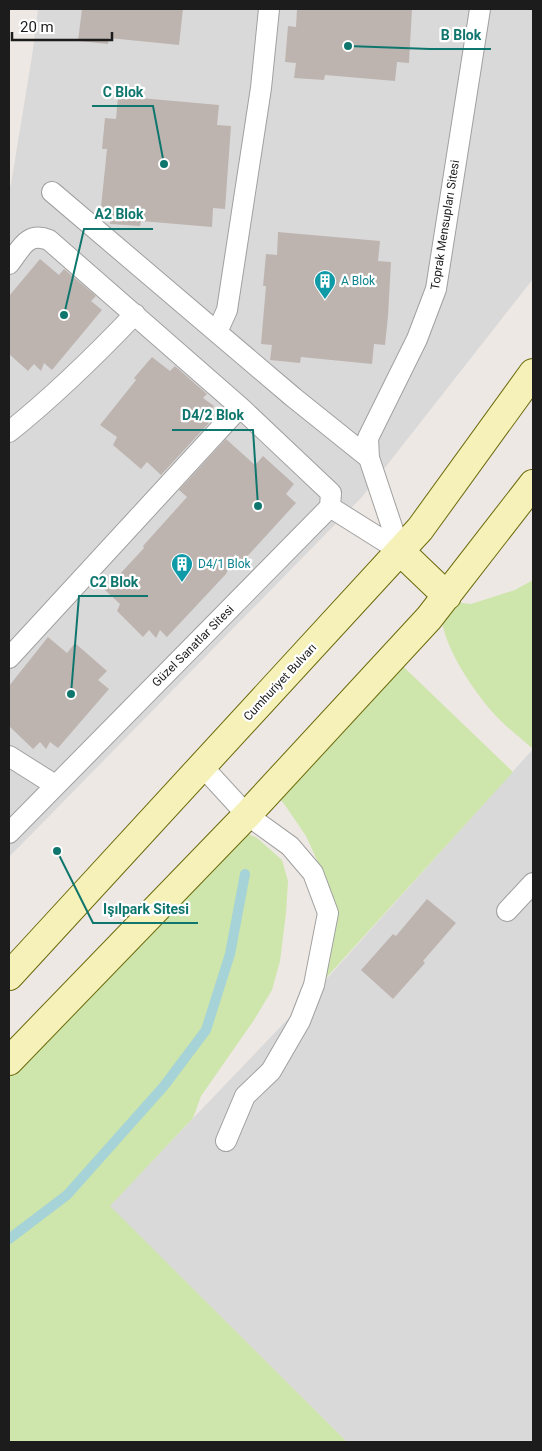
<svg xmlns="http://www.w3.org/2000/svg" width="542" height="1451" font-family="Roboto,sans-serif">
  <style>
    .residential { fill: #dad9da }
    .grass { fill: #cee5ab }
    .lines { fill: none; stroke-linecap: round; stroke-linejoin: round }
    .stream { stroke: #a6d3d8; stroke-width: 10 }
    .building { fill: #bdb4b0 }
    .lane-casing { stroke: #a0a0a0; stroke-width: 22 }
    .secondary-casing { stroke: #6b6a0b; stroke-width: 30 }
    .lane { stroke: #fff; stroke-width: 20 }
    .secondary { stroke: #f5f1b9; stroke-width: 28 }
    .labels { text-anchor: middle; stroke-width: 4.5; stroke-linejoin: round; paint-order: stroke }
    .street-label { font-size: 12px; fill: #1c1c1c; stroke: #fff }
    .culture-label { font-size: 12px; fill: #0d838f; stroke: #fff; text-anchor: start }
    .leader { fill: none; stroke: #0f766e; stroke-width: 2 }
    .callout-dot { fill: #0f766e; stroke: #fff; stroke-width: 2 }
    .callout-label { font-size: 14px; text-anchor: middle; font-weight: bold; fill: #0f766e; stroke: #fff; stroke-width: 4.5; stroke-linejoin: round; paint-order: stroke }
  </style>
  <rect width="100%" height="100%" fill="#ede8e3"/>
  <path class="residential" d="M 38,9 L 533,9 L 533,279 L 362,497 L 9,857 L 9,190 L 11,184 L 32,56 Z
    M 533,749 L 533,1442 L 347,1442 L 109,1206 L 331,974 Z"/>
  <path class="grass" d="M 533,580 L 533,749 C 523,740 511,731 501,721 C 477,697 443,648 441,614 L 453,602 L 471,604 L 515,590 Z
    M 387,651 L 513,772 L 307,999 L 323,883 L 317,860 L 306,836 L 287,808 L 266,780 Z
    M 242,831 L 257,838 L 282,860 L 288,881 L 286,913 L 280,961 L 272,990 L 254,1020 L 201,1096 L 193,1118 L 110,1206 L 347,1442 L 9,1442 L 9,1075 Z"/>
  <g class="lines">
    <path class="stream" d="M 9,1239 L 67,1195 L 164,1086 L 206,1030 L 230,954 L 245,874"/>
  </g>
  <path class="building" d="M 82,9 L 183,9 L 179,45 L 109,38 L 108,44 L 78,41 Z
    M 297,9 L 412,9 L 409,63 L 397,62 L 395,81 L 325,75 L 324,80 L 294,78 L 296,63 L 285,62 L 288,26 L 296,27 Z
    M 118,96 L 219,105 L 217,125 L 231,126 L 225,209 L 213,208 L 212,227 L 141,221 L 140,226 L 110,224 L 112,209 L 101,207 L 107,149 L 102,149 L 105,118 L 116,119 Z
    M 278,232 L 380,241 L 378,261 L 391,262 L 388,316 L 385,345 L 374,344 L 372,364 L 301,357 L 300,363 L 270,360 L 272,345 L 261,344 L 266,286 L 263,286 L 266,254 L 277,255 Z
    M 40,259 L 59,275 L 64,269 L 96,296 L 91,301 L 102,310 L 52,370 L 44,363 L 41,371 L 34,364 L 28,371 L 9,354 L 9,296 Z
    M 152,357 L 170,371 L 175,366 L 207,394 L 203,398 L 214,406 L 204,419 L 209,423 L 161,475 L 147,462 L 141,469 L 113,445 L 117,437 L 100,425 L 136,380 L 134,378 Z
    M 226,439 L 255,465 L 263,456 L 294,484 L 286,494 L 296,503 L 243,561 L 235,554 L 226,574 L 167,637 L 160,630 L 156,638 L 149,630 L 143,637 L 117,611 L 120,604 L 105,590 L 144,548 L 143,546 L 187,497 L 179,490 Z
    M 48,637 L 67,653 L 75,643 L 107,671 L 98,680 L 109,689 L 58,748 L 50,742 L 46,749 L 40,742 L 33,749 L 9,726 L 9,686 Z
    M 427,899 L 456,923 L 423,961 L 425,963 L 393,999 L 361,970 L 393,934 L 396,936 Z"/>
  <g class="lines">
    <g class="lane-casing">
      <path id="lane" d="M 52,192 L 293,397 L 369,458
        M 9,264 C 21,249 27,231 49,240 L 240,407 L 331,493 L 330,507
        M 217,332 L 227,310 L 261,88 L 269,9
        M 9,432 C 54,396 95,356 135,314
        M 400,551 L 369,458 L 368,438 L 417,339 L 436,289 L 480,9
        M 9,658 L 240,407
        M 9,756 L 55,785
        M 202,766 L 247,815 L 290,846 L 313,873 L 328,913 L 314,985 L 300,1021 L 271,1071 L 245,1096 L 226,1141
        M 9,833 L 330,507 L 400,551
        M 507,911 L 533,883"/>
    </g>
    <g class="secondary-casing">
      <path id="secondary" d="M 400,551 L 447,596
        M 9,976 L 420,529 L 533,373
        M 9,1061 L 247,815 L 429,618 L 533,484"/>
    </g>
    <use href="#lane" class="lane"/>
    <use href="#secondary" class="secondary"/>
  </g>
  <defs>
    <g id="building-pin" transform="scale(1.125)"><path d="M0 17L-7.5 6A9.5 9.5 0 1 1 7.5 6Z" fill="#0f9aa8" stroke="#fff"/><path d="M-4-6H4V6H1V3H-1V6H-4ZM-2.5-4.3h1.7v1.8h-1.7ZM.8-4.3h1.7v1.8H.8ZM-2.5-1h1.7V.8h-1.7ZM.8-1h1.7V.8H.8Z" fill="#fff"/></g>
  </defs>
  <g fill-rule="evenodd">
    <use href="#building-pin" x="325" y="281"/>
    <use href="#building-pin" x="182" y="564"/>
  </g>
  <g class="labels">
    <g class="street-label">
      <text transform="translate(445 225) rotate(-81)" y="4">Toprak Mensupları Sitesi</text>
      <text transform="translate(193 646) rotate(-45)" y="4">Güzel Sanatlar Sitesi</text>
      <text transform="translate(280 682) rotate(-47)" y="4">Cumhuriyet Bulvarı</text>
    </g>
    <g class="culture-label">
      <text x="341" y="285">A Blok</text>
      <text x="198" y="568">D4/1 Blok</text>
    </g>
  </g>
  <path class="leader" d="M348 46L430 49H491M164 164L153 106H92M64 315L84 229H153M258 506L253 430H172M71 694L79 596H148M57 851L93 923H198"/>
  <g class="callout-dot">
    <circle cx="348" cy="46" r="5"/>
    <circle cx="164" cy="164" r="5"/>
    <circle cx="64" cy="315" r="5"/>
    <circle cx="258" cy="506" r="5"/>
    <circle cx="71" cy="694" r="5"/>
    <circle cx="57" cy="851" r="5"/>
  </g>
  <g class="callout-label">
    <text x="461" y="40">B Blok</text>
    <text x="123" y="97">C Blok</text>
    <text x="119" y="219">A2 Blok</text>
    <text x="213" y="420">D4/2 Blok</text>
    <text x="114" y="587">C2 Blok</text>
    <text x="146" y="914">Işılpark Sitesi</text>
  </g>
  <rect width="542" height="1451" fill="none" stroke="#1c1c1c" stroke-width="20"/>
  <path d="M12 32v8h100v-8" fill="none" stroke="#1c1c1c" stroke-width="2.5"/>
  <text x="20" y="32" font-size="15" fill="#1c1c1c" stroke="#ffffff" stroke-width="4" paint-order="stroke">20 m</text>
</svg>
